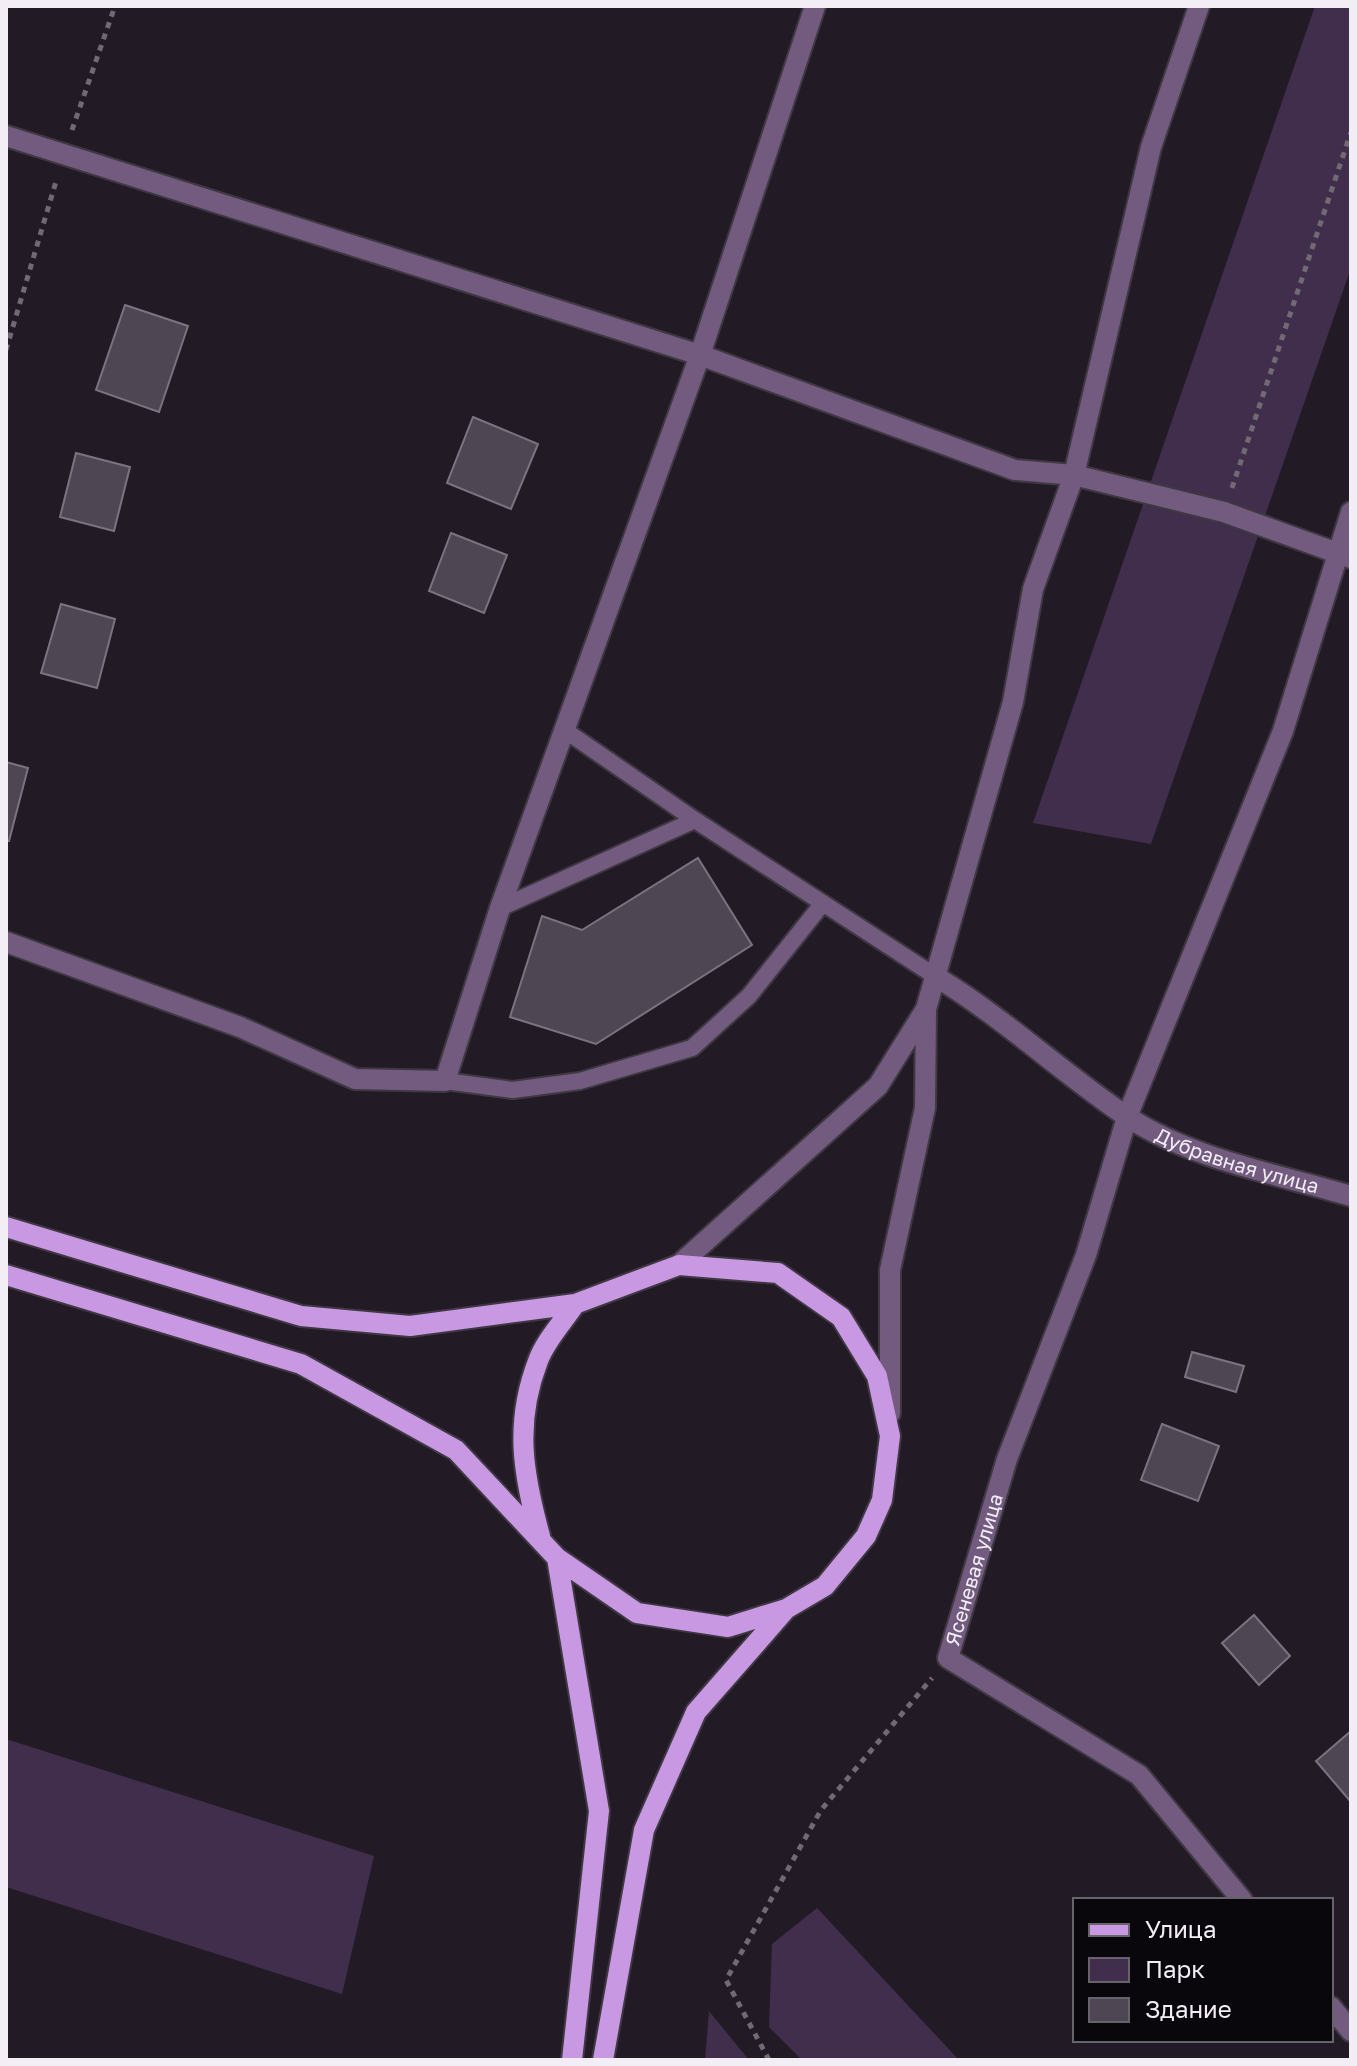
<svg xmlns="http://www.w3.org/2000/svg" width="1357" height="2066" font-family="'Golos Text',sans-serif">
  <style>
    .green { fill: #412e4c }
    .building { fill: #4e4653; stroke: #7c7381; stroke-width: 2 }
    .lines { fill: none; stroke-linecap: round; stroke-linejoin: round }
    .service-casing { stroke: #3f3843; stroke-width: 20 }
    .minor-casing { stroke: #3f3843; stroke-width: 24 }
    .primary-casing { stroke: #3f3843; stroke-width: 24 }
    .path { stroke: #716a74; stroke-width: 5; stroke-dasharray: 6 6; stroke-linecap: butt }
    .service { stroke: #725b7f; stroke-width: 16 }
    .minor { stroke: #725b7f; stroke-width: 20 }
    .primary { stroke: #c998e3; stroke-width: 20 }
    .labels { text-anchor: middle; stroke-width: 6; stroke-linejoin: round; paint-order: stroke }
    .street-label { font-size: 20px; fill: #f3edf6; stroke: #0a070c }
  </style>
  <rect width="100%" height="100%" fill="#221b26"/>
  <path class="green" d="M 1315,6 L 1351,6 L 1351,268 L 1151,844 L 1033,823 Z
    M 6,1739 L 374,1856 L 342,1994 L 6,1887 Z
    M 817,1908 L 959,2060 L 802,2060 L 769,2027 L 772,1944 Z
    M 709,2011 L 749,2060 L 705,2060 Z"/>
  <path class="building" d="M 125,305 L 188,326 L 159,412 L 96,390 Z
    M 473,417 L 538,444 L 511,509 L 447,483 Z
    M 76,453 L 130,467 L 114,531 L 60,517 Z
    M 451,533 L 507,555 L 484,613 L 429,591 Z
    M 61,604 L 115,619 L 97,688 L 41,673 Z
    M 6,762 L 28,768 L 9,841 L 6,841 Z
    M 698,858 L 752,945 L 596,1044 L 510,1017 L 542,916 L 582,930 Z
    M 1192,1352 L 1244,1366 L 1236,1392 L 1185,1377 Z
    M 1162,1424 L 1219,1446 L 1198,1501 L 1141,1480 Z
    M 1254,1615 L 1290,1656 L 1259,1685 L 1222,1643 Z
    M 1351,1731 L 1351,1802 L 1316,1761 Z"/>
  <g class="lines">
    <g class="service-casing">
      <path id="service" d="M 563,729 L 695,820 L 938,978
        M 500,908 L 695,820
        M 445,1081 L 513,1090 L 580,1081 L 692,1048 L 749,996 L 823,903"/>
    </g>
    <g class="minor-casing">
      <g id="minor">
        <path d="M 6,136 L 700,355 L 1015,470 L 1074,475 L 1224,512 L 1351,558"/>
        <path d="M 6,942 L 240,1027 L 355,1079 L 445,1081 L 500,908 L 700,355 L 815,6"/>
        <path id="s1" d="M 938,978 C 1005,1019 1061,1072 1126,1116 C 1191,1159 1277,1174 1351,1196"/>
        <path d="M 679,1265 L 878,1086 L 926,1009 L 1013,702 L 1033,589 L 1074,475 L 1151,147 L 1199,6"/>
        <path d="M 890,1413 L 890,1270 L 925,1108 L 926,1009"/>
        <path id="s2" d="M 1242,1900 L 1139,1775 L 948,1658 L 1007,1459 L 1086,1255 L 1127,1117 L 1283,731 L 1351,512"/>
        <path d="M 1331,2007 L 1351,2031"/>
      </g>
    </g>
    <g class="primary-casing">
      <path id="primary" d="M 6,1227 L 301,1316 L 410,1326 L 575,1304 L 679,1265 L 778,1273 L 841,1317 L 877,1376 L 890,1436 L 882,1500 L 866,1536 L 825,1586 L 786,1609 L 728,1627 L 637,1613 L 557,1558 L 456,1450 L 301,1364 L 6,1275
        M 540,1536 C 523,1474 514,1423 538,1361 C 545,1341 563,1322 575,1304
        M 557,1558 L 599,1811 L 572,2060
        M 603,2060 L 644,1830 L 696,1712 L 786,1609"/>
    </g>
    <path class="path" d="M 72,130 L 115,6
      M 6,350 L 57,178
      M 1232,488 L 1351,132
      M 769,2060 L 726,1980 L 821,1810 L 932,1678"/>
    <use href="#service" class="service"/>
    <use href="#minor" class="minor"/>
    <use href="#primary" class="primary"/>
  </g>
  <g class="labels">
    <g class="street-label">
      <text dy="7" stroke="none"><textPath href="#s1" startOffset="354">Дубравная улица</textPath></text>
      <text dy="7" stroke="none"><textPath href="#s2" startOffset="478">Ясеневая улица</textPath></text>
    </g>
  </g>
  <rect width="1357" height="2066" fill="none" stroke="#f3edf6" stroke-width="16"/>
  <rect x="1073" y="1898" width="260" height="144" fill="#0a070c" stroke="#67636a" stroke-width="2"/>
  <rect x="1089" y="1924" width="40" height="12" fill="#c998e3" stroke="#67636a" stroke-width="2"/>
  <text x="1145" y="1938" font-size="24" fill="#f3edf6">Улица</text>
  <rect x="1089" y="1958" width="40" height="24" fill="#412e4c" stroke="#67636a" stroke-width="2"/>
  <text x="1145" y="1978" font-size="24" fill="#f3edf6">Парк</text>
  <rect x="1089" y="1998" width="40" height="24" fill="#4e4653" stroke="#67636a" stroke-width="2"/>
  <text x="1145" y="2018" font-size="24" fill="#f3edf6">Здание</text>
</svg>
